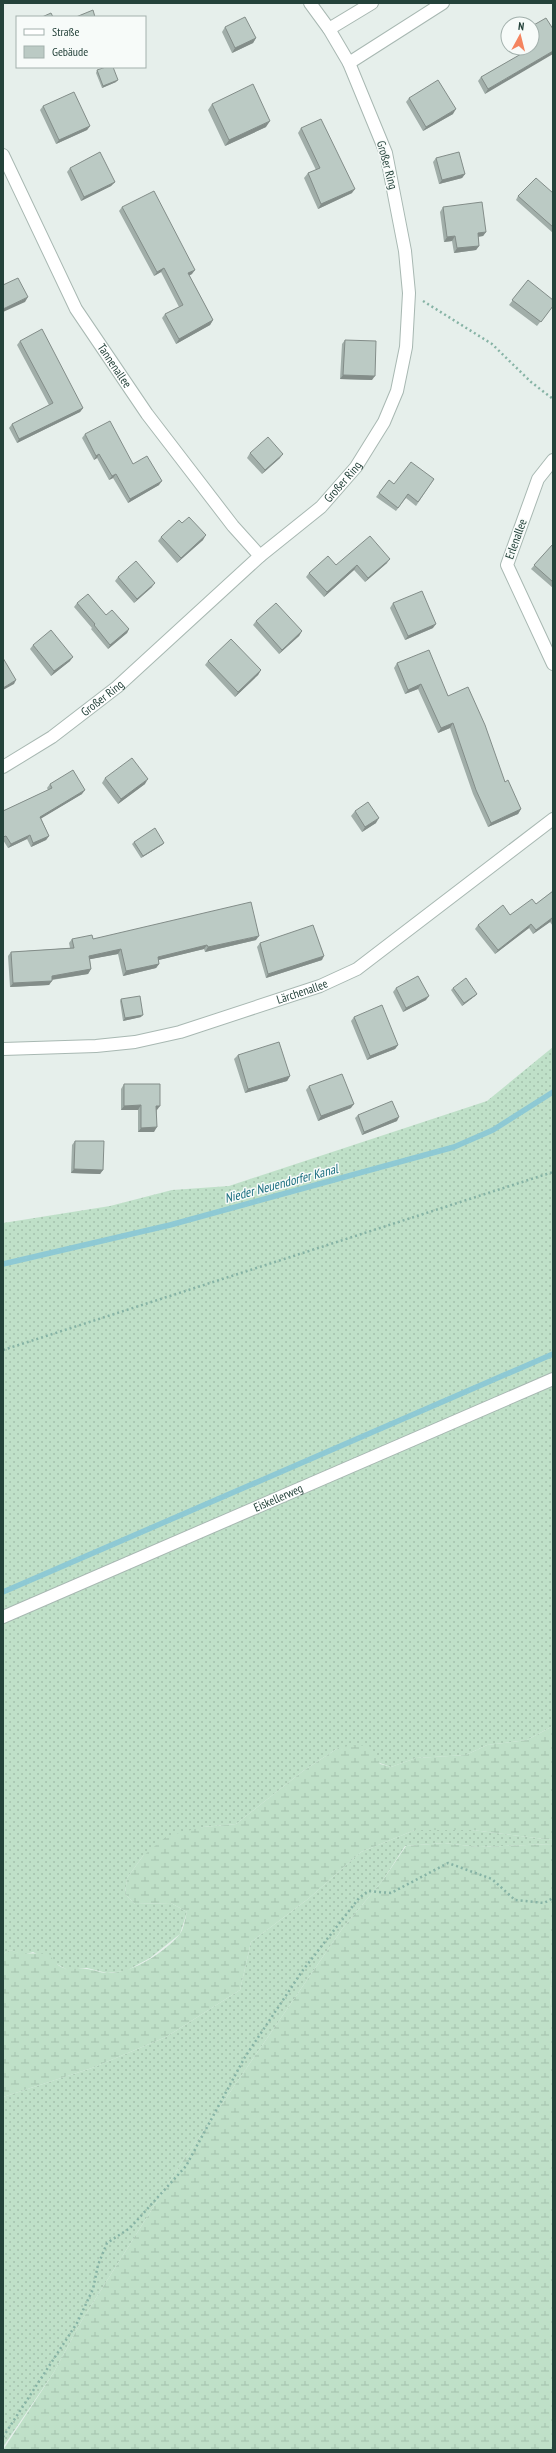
<svg xmlns="http://www.w3.org/2000/svg" width="556" height="2453" font-family="'PT Sans Narrow',sans-serif">
  <style>
    .grass { fill: url(#grass-dots) }
    .forest { fill: url(#forest-firs) }
    .wetland { fill: url(#wetland-marsh) }
    .lines { fill: none; stroke-linecap: round; stroke-linejoin: round }
    .stream { stroke: #8ec9d4; stroke-width: 5.5 }
    .minor-casing { stroke: #a8b8b2; stroke-width: 14 }
    .path { stroke: #86b3a5; stroke-width: 2.5; stroke-dasharray: 2 3; stroke-linecap: butt }
    .minor { stroke: #fff; stroke-width: 12 }
    .wall { fill: #a1aea9 }
    .shaded-wall { fill: #838d89 }
    .building { fill: #bbcac4; stroke: #838d89 }
    .labels { text-anchor: middle; stroke-width: 3; stroke-linejoin: round; paint-order: stroke }
    .street-label { font-size: 12px; fill: #24423a; stroke: #f7fbf9 }
    .water-label { font-size: 13px; font-style: italic; fill: #1c6f80; stroke: #f7fbf9 }
  </style>
  <defs>
    <pattern id="grass-dots" width="8" height="8" patternUnits="userSpaceOnUse"><rect width="8" height="8" fill="#bfe0c8"/><path d="M2 2h.1M6 6h.1" fill="none" stroke="#a4c1ad" stroke-width="1.8" stroke-linecap="round"/></pattern>
    <pattern id="forest-firs" width="22" height="20" patternUnits="userSpaceOnUse"><rect width="22" height="20" fill="#bfe0c8"/><path d="M5 1l3.5 6h-7zM16 11l3.5 6h-7z" fill="#a4c1ad"/></pattern>
    <pattern id="wetland-marsh" width="20" height="14" patternUnits="userSpaceOnUse"><rect width="20" height="14" fill="#bfe0c8"/><path d="M1 5h8M5 5V1M11 12h8M15 12V8" fill="none" stroke="#a4c1ad"/></pattern>
  </defs>
  <rect width="100%" height="100%" fill="#e6efeb"/>
  <path class="grass" d="M 553,1047 L 553,1726 L 527,1740 L 487,1745 L 466,1755 L 416,1758 L 391,1767 L 338,1748 L 303,1771 L 236,1824 L 203,1827 L 143,1856 L 127,1878 L 125,1894 L 135,1904 L 171,1903 L 187,1912 L 180,1934 L 150,1958 L 126,1971 L 107,1973 L 87,1968 L 68,1970 L 33,1952 L 23,1955 L 10,1950 L 3,1954 L 3,1223 L 110,1206 L 172,1190 L 229,1186 L 487,1101 Z
    M 415,1830 L 472,1830 L 553,1840 L 553,1844 L 479,1847 L 444,1843 L 405,1846 L 383,1880 L 342,1929 L 180,2165 L 82,2320 L 54,2372 L 3,2447 L 3,2097 L 92,2068 L 166,2037 L 240,1990 L 251,1942 L 308,1899 L 361,1852 Z"/>
  <path class="forest" d="M 553,1955 L 553,2023 L 550,1997 Z"/>
  <path class="wetland" d="M 553,1726 L 553,1840 L 472,1830 L 415,1830 L 361,1852 L 308,1899 L 251,1942 L 240,1990 L 166,2037 L 92,2068 L 3,2097 L 3,1954 L 10,1950 C 25,1956 34,1952 49,1954 C 61,1973 67,1968 86,1969 C 93,1969 100,1973 107,1973 C 131,1974 164,1953 179,1935 C 184,1930 185,1918 187,1912 L 171,1903 L 135,1904 L 125,1894 L 127,1878 L 143,1856 L 167,1836 L 203,1827 L 236,1824 L 303,1771 L 338,1748 L 355,1745 L 369,1746 L 380,1764 L 391,1767 L 416,1758 L 466,1755 L 487,1745 L 527,1740 Z
    M 444,1843 L 479,1847 L 553,1844 L 553,1955 L 550,1997 L 553,2023 L 553,2450 L 3,2450 L 54,2372 L 82,2320 L 180,2165 L 342,1929 L 383,1880 L 406,1846 Z"/>
  <g class="lines">
    <path class="stream" d="M 3,1264 L 170,1225 L 454,1147 L 493,1130 L 553,1092
      M 3,1592 L 553,1354"/>
    <g class="minor-casing">
      <g id="minor">
        <path d="M 329,29 L 372,3"/>
        <path d="M 349,63 L 443,3"/>
        <path id="s1" d="M 3,155 L 76,309 L 147,414 L 233,526 L 260,556"/>
        <path d="M 553,460 L 538,479 L 507,565 L 553,664"/>
        <path id="s2" d="M 3,767 L 52,737 L 117,687 L 260,556 L 321,507 L 356,467 L 384,422 L 397,391 L 406,347 L 409,293 L 405,251 L 386,153 L 349,63 L 329,29 L 310,3"/>
        <path id="s3" d="M 3,1049 L 96,1046 L 135,1042 L 180,1032 L 320,986 L 357,969 L 553,819"/>
        <path id="s4" d="M 3,1617 L 553,1379"/>
      </g>
    </g>
    <path class="path" d="M 423,301 L 492,344 L 531,382 L 553,399
      M 3,1350 L 553,1172
      M 3,2437 L 77,2323 L 93,2289 L 98,2265 L 107,2243 L 130,2228 L 186,2166 L 245,2057 L 303,1970 L 359,1898 L 368,1891 L 391,1893 L 448,1863 L 492,1879 L 515,1900 L 544,1903 L 553,1898"/>
    <use href="#minor" class="minor"/>
  </g>
  <path class="wall" d="M 532,26 L 553,29 L 485,94 L 478,81 L 481,77 L 531,49 L 530,48 L 532,48 Z
    M 225,27 L 256,38 L 253,43 L 232,53 L 222,32 Z
    M 97,70 L 116,82 L 102,88 L 96,73 Z
    M 409,98 L 453,114 L 423,131 L 406,102 Z
    M 212,104 L 266,127 L 225,146 L 208,110 Z
    M 43,106 L 90,126 L 87,130 L 56,144 L 40,110 Z
    M 301,128 L 352,193 L 318,209 L 304,178 L 308,173 L 316,170 L 298,133 Z
    M 436,158 L 465,174 L 462,178 L 439,184 L 433,162 Z
    M 70,168 L 115,182 L 111,186 L 81,201 L 67,172 Z
    M 553,193 L 553,233 L 516,200 L 518,196 Z
    M 122,207 L 192,274 L 189,275 L 213,320 L 210,325 L 176,344 L 162,318 L 165,314 L 179,307 L 161,272 L 154,276 L 119,211 Z
    M 443,207 L 486,232 L 483,236 L 478,237 L 479,246 L 476,250 L 454,253 L 452,241 L 444,242 L 440,212 Z
    M 528,280 L 553,306 L 537,326 L 509,305 Z
    M 345,340 L 372,380 L 340,379 L 342,344 Z
    M 20,341 L 83,408 L 80,412 L 17,443 L 9,428 L 12,424 L 49,405 L 17,345 Z
    M 85,434 L 133,464 L 159,485 L 128,503 L 113,478 L 109,480 L 97,458 L 94,460 L 82,438 Z
    M 250,453 L 280,458 L 262,474 L 247,458 Z
    M 434,479 L 416,506 L 406,498 L 396,511 L 376,497 L 389,480 L 394,484 Z
    M 182,523 L 203,540 L 177,563 L 158,541 L 161,537 Z
    M 553,544 L 553,588 L 531,569 Z
    M 387,563 L 365,582 L 354,570 L 324,597 L 306,577 L 309,573 L 336,565 Z
    M 118,577 L 152,587 L 134,603 L 115,581 Z
    M 77,603 L 106,615 L 129,629 L 127,633 L 108,649 L 91,629 L 92,628 L 74,607 Z
    M 393,603 L 433,628 L 405,640 L 390,608 Z
    M 256,621 L 302,631 L 299,636 L 279,654 L 253,625 Z
    M 33,645 L 70,661 L 51,676 L 30,649 Z
    M 208,661 L 261,670 L 258,675 L 235,697 L 205,665 Z
    M 397,663 L 448,696 L 505,782 L 521,809 L 518,814 L 488,827 L 473,794 L 450,728 L 438,733 L 418,689 L 405,694 L 394,668 Z
    M 105,778 L 145,784 L 118,804 L 102,783 Z
    M 50,784 L 82,794 L 41,818 L 49,836 L 46,840 L 31,847 L 27,839 L 8,848 L 3,840 L 3,811 L 48,790 L 47,788 Z
    M 355,811 L 376,823 L 362,832 L 351,816 Z
    M 134,842 L 164,843 L 162,845 L 141,858 L 132,844 Z
    M 553,891 L 553,926 L 550,922 L 533,934 L 529,928 L 495,954 L 475,929 L 478,925 L 510,915 L 536,904 Z
    M 72,939 L 93,939 L 256,940 L 205,952 L 204,949 L 158,960 L 159,964 L 156,968 L 123,976 L 118,954 L 90,959 L 91,969 L 88,974 L 52,980 L 49,985 L 10,987 L 8,956 L 11,952 L 70,948 L 69,943 Z
    M 260,943 L 322,960 L 266,978 L 257,947 Z
    M 396,988 L 426,1000 L 403,1012 L 393,992 Z
    M 453,988 L 477,994 L 475,996 L 462,1006 L 451,990 Z
    M 121,999 L 141,1017 L 123,1021 L 120,1001 Z
    M 354,1017 L 398,1045 L 395,1049 L 367,1060 L 351,1021 Z
    M 238,1055 L 290,1076 L 287,1081 L 245,1093 L 234,1059 Z
    M 124,1084 L 157,1110 L 154,1132 L 138,1132 L 138,1110 L 121,1110 L 121,1089 Z
    M 309,1086 L 351,1108 L 318,1121 L 306,1090 Z
    M 358,1115 L 397,1121 L 362,1135 L 355,1118 Z
    M 75,1141 L 103,1170 L 100,1174 L 71,1173 L 72,1145 Z"/>
  <path class="shaded-wall" d="M 256,38 L 253,43 L 232,53 L 235,48 Z
    M 553,51 L 553,54 L 485,94 L 488,89 Z
    M 118,80 L 116,82 L 102,88 L 103,86 Z
    M 456,109 L 453,114 L 423,131 L 426,127 Z
    M 270,121 L 266,127 L 225,146 L 229,140 Z
    M 90,126 L 87,130 L 56,144 L 59,140 Z
    M 465,174 L 462,178 L 439,184 L 442,180 Z
    M 115,182 L 111,186 L 81,201 L 84,197 Z
    M 355,189 L 352,193 L 318,209 L 321,204 Z
    M 486,232 L 483,236 L 475,237 L 478,233 Z
    M 455,236 L 452,241 L 444,242 L 447,237 Z
    M 479,246 L 476,250 L 454,253 L 457,248 Z
    M 164,268 L 161,272 L 154,276 L 157,272 Z
    M 195,270 L 192,274 L 185,278 L 188,273 Z
    M 28,297 L 25,302 L 3,312 L 3,309 Z
    M 213,320 L 210,325 L 176,344 L 179,339 Z
    M 343,375 L 375,376 L 372,380 L 340,379 Z
    M 83,408 L 80,412 L 17,443 L 19,439 Z
    M 99,454 L 97,458 L 94,460 L 96,456 Z
    M 283,454 L 280,458 L 262,474 L 265,470 Z
    M 116,474 L 113,478 L 109,480 L 112,476 Z
    M 162,481 L 159,485 L 128,503 L 130,499 Z
    M 206,535 L 203,540 L 177,563 L 181,558 Z
    M 390,559 L 387,563 L 365,582 L 368,578 Z
    M 357,565 L 354,570 L 324,597 L 327,592 Z
    M 155,583 L 152,587 L 134,603 L 137,599 Z
    M 436,624 L 433,628 L 405,640 L 408,636 Z
    M 129,629 L 127,633 L 108,649 L 110,645 Z
    M 302,631 L 299,636 L 279,654 L 282,650 Z
    M 73,657 L 70,661 L 51,676 L 54,671 Z
    M 261,670 L 258,675 L 235,697 L 238,692 Z
    M 16,680 L 14,684 L 3,690 L 3,688 Z
    M 421,684 L 418,689 L 405,694 L 408,690 Z
    M 453,723 L 450,728 L 438,733 L 441,728 Z
    M 148,779 L 145,784 L 118,804 L 121,799 Z
    M 85,790 L 82,794 L 37,821 L 40,817 Z
    M 521,809 L 518,814 L 488,827 L 491,823 Z
    M 379,818 L 376,823 L 362,832 L 365,827 Z
    M 30,835 L 27,839 L 8,848 L 11,844 Z
    M 49,836 L 46,840 L 31,847 L 33,843 Z
    M 164,843 L 162,845 L 141,858 L 143,856 Z
    M 552,918 L 550,922 L 533,934 L 536,930 Z
    M 531,924 L 529,928 L 495,954 L 498,950 Z
    M 259,936 L 256,940 L 205,952 L 208,947 Z
    M 207,945 L 204,949 L 155,961 L 158,957 Z
    M 121,949 L 118,954 L 86,960 L 89,956 Z
    M 324,956 L 322,960 L 266,978 L 268,974 Z
    M 159,964 L 156,968 L 123,976 L 126,971 Z
    M 91,969 L 88,974 L 49,980 L 52,976 Z
    M 52,981 L 49,985 L 10,987 L 13,983 Z
    M 477,994 L 475,996 L 462,1006 L 464,1003 Z
    M 429,996 L 426,1000 L 403,1012 L 406,1008 Z
    M 143,1015 L 141,1017 L 123,1021 L 125,1018 Z
    M 398,1045 L 395,1049 L 367,1060 L 370,1056 Z
    M 290,1076 L 287,1081 L 245,1093 L 248,1089 Z
    M 354,1104 L 351,1108 L 318,1121 L 321,1116 Z
    M 141,1105 L 138,1110 L 121,1110 L 124,1106 Z
    M 156,1106 L 160,1106 L 157,1110 L 153,1110 Z
    M 399,1117 L 397,1121 L 362,1135 L 364,1132 Z
    M 157,1127 L 154,1132 L 138,1132 L 141,1128 Z
    M 74,1169 L 103,1170 L 100,1174 L 71,1173 Z"/>
  <path class="building" d="M 93,10 L 95,17 L 76,17 Z
    M 51,13 L 53,17 L 42,17 Z
    M 245,17 L 256,38 L 235,48 L 225,27 Z
    M 546,18 L 553,29 L 553,51 L 488,89 L 481,77 L 535,46 L 532,41 L 532,26 Z
    M 106,67 L 113,67 L 118,80 L 103,86 L 97,70 Z
    M 438,80 L 456,109 L 426,127 L 409,98 Z
    M 253,84 L 270,121 L 229,140 L 212,104 Z
    M 74,92 L 90,126 L 59,140 L 43,106 Z
    M 321,119 L 355,189 L 321,204 L 308,173 L 320,168 L 301,128 Z
    M 100,152 L 115,182 L 84,197 L 70,168 Z
    M 459,152 L 465,174 L 442,180 L 436,158 Z
    M 536,178 L 553,193 L 553,227 L 518,196 Z
    M 154,191 L 195,270 L 188,273 L 213,320 L 179,339 L 165,314 L 183,305 L 164,268 L 157,272 L 122,207 Z
    M 482,202 L 486,232 L 478,233 L 479,246 L 457,248 L 455,236 L 447,237 L 443,207 Z
    M 18,278 L 28,297 L 3,309 L 3,285 Z
    M 528,280 L 553,300 L 553,306 L 541,322 L 512,300 Z
    M 42,329 L 83,408 L 19,439 L 12,424 L 53,403 L 20,341 Z
    M 345,340 L 376,341 L 375,376 L 343,375 Z
    M 110,421 L 133,464 L 147,456 L 162,481 L 130,499 L 116,474 L 112,476 L 99,454 L 96,456 L 85,434 Z
    M 268,437 L 283,454 L 265,470 L 250,453 Z
    M 411,462 L 434,479 L 418,502 L 408,494 L 398,508 L 379,493 L 389,480 L 394,484 Z
    M 189,517 L 206,535 L 181,558 L 161,537 L 179,520 L 182,523 Z
    M 370,536 L 390,559 L 368,578 L 357,565 L 327,592 L 309,573 L 328,556 L 336,565 Z
    M 553,544 L 553,582 L 534,565 Z
    M 136,561 L 155,583 L 137,599 L 118,577 Z
    M 422,591 L 436,624 L 408,636 L 393,603 Z
    M 88,594 L 106,615 L 112,610 L 129,629 L 110,645 L 94,625 L 95,624 L 77,603 Z
    M 276,603 L 302,631 L 282,650 L 256,621 Z
    M 51,630 L 73,657 L 54,671 L 33,645 Z
    M 231,639 L 261,670 L 238,692 L 208,661 Z
    M 429,650 L 448,696 L 468,687 L 485,725 L 505,782 L 508,780 L 521,809 L 491,823 L 476,790 L 453,723 L 441,728 L 421,684 L 408,690 L 397,663 Z
    M 3,658 L 16,680 L 3,688 Z
    M 132,758 L 148,779 L 121,799 L 105,778 Z
    M 73,770 L 85,790 L 40,817 L 49,836 L 33,843 L 30,835 L 11,844 L 6,836 L 3,837 L 3,811 L 52,788 L 50,784 Z
    M 368,802 L 379,818 L 365,827 L 355,811 Z
    M 155,828 L 164,843 L 143,856 L 134,842 Z
    M 553,891 L 553,918 L 552,918 L 536,930 L 531,924 L 498,950 L 478,925 L 503,905 L 510,915 L 532,899 L 536,904 Z
    M 251,902 L 259,936 L 208,947 L 207,945 L 158,957 L 159,964 L 126,971 L 121,949 L 89,956 L 91,969 L 52,976 L 52,981 L 13,983 L 11,952 L 74,948 L 72,939 L 92,935 L 93,939 Z
    M 313,925 L 324,956 L 268,974 L 260,943 Z
    M 418,976 L 429,996 L 406,1008 L 396,988 Z
    M 466,978 L 477,994 L 464,1003 L 453,988 Z
    M 140,996 L 143,1015 L 125,1018 L 121,999 Z
    M 382,1005 L 398,1045 L 370,1056 L 354,1017 Z
    M 279,1042 L 290,1076 L 248,1089 L 238,1055 Z
    M 342,1074 L 354,1104 L 321,1116 L 309,1086 Z
    M 124,1084 L 160,1084 L 160,1106 L 156,1106 L 157,1127 L 141,1128 L 141,1105 L 124,1106 Z
    M 392,1101 L 399,1117 L 364,1132 L 358,1115 Z
    M 75,1141 L 104,1141 L 103,1170 L 74,1169 Z"/>
  <g class="labels">
    <g class="street-label">
      <text transform="translate(387 165) rotate(75)" y="4">Großer Ring</text>
      <text dy="4" stroke="none"><textPath href="#s1" startOffset="239">Tannenallee</textPath></text>
      <text dy="4" stroke="none"><textPath href="#s2" startOffset="445">Großer Ring</textPath></text>
      <text transform="translate(516 539) rotate(-70)" y="4">Erlenallee</text>
      <text dy="4" stroke="none"><textPath href="#s2" startOffset="121">Großer Ring</textPath></text>
      <text dy="4" stroke="none"><textPath href="#s3" startOffset="307">Lärchenallee</textPath></text>
      <text dy="4" stroke="none"><textPath href="#s4" startOffset="300">Eiskellerweg</textPath></text>
    </g>
    <g class="water-label">
      <text transform="translate(281 1183) rotate(-15)" y="5">Nieder Neuendorfer Kanal</text>
    </g>
  </g>
  <rect width="556" height="2453" fill="none" stroke="#24423a" stroke-width="8"/>
  <rect x="16" y="16" width="130" height="52" fill="#f7fbf9" stroke="#a3b1ad"/>
  <rect x="24" y="29" width="20" height="6" fill="#ffffff" stroke="#a3b1ad"/>
  <text x="52" y="36" font-size="12" fill="#24423a">Straße</text>
  <rect x="24" y="46" width="20" height="12" fill="#bbcac4" stroke="#a3b1ad"/>
  <text x="52" y="56" font-size="12" fill="#24423a">Gebäude</text>
  <g transform="translate(520 36) rotate(7)"><circle r="19" fill="#f7fbf9" stroke="#a3b1ad"/>
  <path d="M0-3L7 15L0 10L-7 15Z" fill="#f4845f"/>
  <text y="-6" font-size="11" font-weight="bold" text-anchor="middle" fill="#24423a">N</text>
  </g>
</svg>
